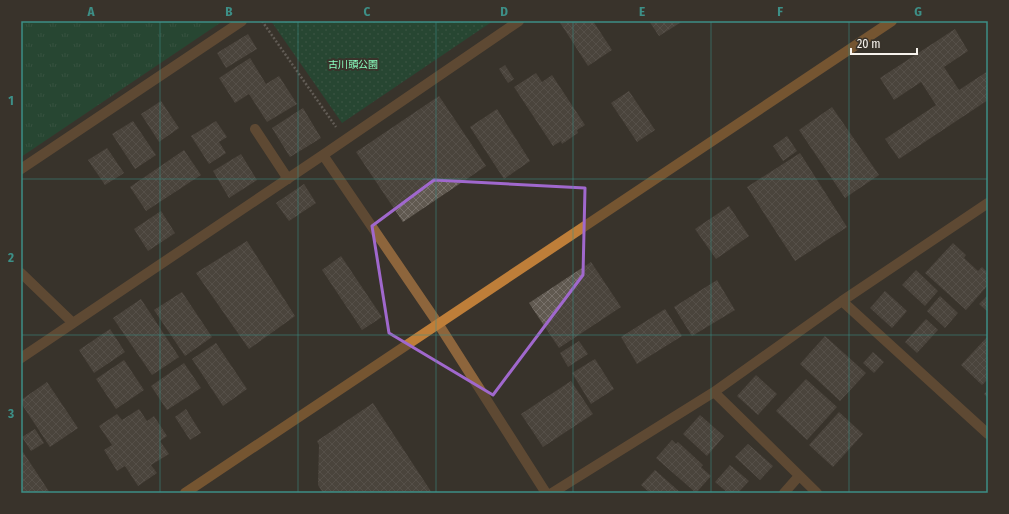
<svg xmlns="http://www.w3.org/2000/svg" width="1009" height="514" font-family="'Fira Sans Condensed','Noto Sans JP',sans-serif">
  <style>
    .grass { fill: url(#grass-tufts) }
    .park { fill: url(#park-dots) }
    .building { fill: url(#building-cross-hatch) }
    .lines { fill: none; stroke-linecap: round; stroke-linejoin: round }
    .path { stroke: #938e87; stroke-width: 2.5; stroke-dasharray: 2 2; stroke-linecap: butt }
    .street { stroke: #8d653c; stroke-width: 10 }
    .secondary { stroke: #be7e39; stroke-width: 10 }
    .marked { fill: none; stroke: #a068cd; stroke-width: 3; stroke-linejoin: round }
    .grid { fill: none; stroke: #3d8f87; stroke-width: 1; stroke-opacity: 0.55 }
    .labels { text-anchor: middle; stroke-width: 4; stroke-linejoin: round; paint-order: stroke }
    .park-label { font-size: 10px; fill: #8affbf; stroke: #39332b }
    .neatline { fill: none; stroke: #3d8f87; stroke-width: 1.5 }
    .grid-label { font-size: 13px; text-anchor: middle; font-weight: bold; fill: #3d8f87 }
  </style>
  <defs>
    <pattern id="grass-tufts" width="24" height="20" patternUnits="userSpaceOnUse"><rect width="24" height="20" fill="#125e3b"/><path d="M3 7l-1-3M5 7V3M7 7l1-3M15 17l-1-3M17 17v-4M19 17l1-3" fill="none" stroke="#357658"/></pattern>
    <pattern id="park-dots" width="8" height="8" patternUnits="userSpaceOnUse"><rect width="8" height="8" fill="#125e3b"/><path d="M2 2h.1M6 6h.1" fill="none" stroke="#357658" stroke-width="1.8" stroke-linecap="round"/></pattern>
    <pattern id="building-cross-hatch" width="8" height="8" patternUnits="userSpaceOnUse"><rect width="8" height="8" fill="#605950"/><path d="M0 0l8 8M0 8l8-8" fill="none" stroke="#78716a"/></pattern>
  </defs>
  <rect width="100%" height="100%" fill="#39332b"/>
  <path class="grass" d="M 21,21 L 223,21 L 21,157 Z"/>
  <path class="park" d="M 271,21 L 493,21 L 342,123 Z"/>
  <path class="building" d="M 559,21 L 593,21 L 612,50 L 588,66 Z
    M 649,21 L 683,21 L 659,36 Z
    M 955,29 L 968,51 L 944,67 L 959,90 L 988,71 L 988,100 L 899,159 L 885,139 L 936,105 L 921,82 L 894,100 L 880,78 Z
    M 248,34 L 257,49 L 226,68 L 217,53 Z
    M 250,58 L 266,84 L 279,76 L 297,104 L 267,122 L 249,94 L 235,103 L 219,78 Z
    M 505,65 L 514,79 L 508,83 L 499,69 Z
    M 536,73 L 542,82 L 552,75 L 585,125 L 577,130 L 578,133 L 562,144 L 561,141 L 553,146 L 514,87 Z
    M 629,91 L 655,130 L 637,142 L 611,103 Z
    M 439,96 L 486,166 L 403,222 L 356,152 Z
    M 161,101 L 179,128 L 159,142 L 141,114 Z
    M 832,107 L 879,175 L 845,198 L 799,130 Z
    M 303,108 L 321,138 L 290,157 L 272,128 Z
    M 497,109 L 530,161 L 504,179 L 470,127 Z
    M 133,121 L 156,155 L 135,169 L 112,134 Z
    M 216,121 L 227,137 L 219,142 L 226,153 L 209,164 L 191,136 Z
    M 787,136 L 797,151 L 783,161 L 773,146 Z
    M 107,148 L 124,173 L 105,185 L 88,160 Z
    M 184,150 L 201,175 L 146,211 L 130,187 Z
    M 800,153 L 847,227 L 795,261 L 747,187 Z
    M 241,154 L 257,180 L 229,198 L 213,171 Z
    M 304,184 L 316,203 L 289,221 L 276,203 Z
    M 729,206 L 749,236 L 716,259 L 695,229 Z
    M 161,211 L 175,233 L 148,251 L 134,229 Z
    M 247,241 L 295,316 L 249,349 L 196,273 Z
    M 953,243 L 966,255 L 964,258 L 978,271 L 982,267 L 988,273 L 988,285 L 966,310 L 925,273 Z
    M 341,256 L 382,317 L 362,330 L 322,270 Z
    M 591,262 L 621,307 L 559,348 L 529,303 Z
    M 916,270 L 938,291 L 925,306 L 902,285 Z
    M 717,280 L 735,310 L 692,336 L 674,307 Z
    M 885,291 L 907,311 L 892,328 L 870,308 Z
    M 182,292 L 212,337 L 185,356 L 154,310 Z
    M 988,295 L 988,312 L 979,304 Z
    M 940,296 L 958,313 L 945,328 L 927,311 Z
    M 141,299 L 179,357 L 152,375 L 113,318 Z
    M 665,309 L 682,336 L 637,364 L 621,337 Z
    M 926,319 L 938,330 L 917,353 L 905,342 Z
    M 110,329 L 125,352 L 94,373 L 79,350 Z
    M 825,336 L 866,373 L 840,401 L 800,364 Z
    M 988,336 L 988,379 L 982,385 L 961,365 Z
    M 579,341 L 588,354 L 568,367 L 560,353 Z
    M 216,343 L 247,389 L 223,406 L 192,359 Z
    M 873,352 L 884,362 L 874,373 L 863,363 Z
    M 595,359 L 614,389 L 591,404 L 572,373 Z
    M 124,360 L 144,390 L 116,409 L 96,379 Z
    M 184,363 L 201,388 L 167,410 L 151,386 Z
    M 756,375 L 777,394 L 758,415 L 737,396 Z
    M 806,379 L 837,407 L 807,440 L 776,411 Z
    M 571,381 L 593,414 L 543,447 L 521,414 Z
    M 47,382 L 78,428 L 50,447 L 21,403 L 21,400 Z
    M 988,390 L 988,398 L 984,394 Z
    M 373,403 L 432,493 L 323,493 L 318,485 L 319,445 L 317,441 Z
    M 139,409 L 147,421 L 154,416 L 167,436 L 160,441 L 169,454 L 151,465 L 157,473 L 138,486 L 125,466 L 117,471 L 104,450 L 112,445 L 99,426 L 117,414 L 122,420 Z
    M 186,409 L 201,433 L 190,440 L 175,417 Z
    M 839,412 L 863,434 L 833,467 L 809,445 Z
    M 700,415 L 724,436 L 707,456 L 683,434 Z
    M 35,429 L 44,443 L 31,451 L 22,437 Z
    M 672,440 L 676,444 L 678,442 L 703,465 L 701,467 L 711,476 L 696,493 L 656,458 Z
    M 748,444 L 773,466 L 760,480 L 735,457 Z
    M 23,452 L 50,493 L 21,493 L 21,454 Z
    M 730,465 L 749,481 L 738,493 L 728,493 L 715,482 Z
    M 655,470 L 681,493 L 650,493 L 641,485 Z"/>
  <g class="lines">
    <path class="path" d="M 262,21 L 336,127"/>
    <path class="street" d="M 255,129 L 288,179
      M 323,155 L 439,325 L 546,493
      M 21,169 L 242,21
      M 21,273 L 73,323
      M 842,301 L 988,434
      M 21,358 L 323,155 L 519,21
      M 714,392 L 817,493
      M 552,493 L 714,392 L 842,301 L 988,203
      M 784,493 L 799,476"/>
    <path class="secondary" d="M 185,493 L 892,21"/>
  </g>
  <path d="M0 0H1009V514H0ZM 434,180 L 585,188 L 583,275 L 493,395 L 389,333 L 372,226 Z" fill="#39332b" fill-opacity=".55" fill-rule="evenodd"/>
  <path class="marked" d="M 434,180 L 585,188 L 583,275 L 493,395 L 389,333 L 372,226 Z"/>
  <path class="grid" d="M 160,21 L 160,493M 298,21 L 298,493M 436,21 L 436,493M 573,21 L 573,493M 711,21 L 711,493M 849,21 L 849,493M 21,179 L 988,179M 21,335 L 988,335"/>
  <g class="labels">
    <g class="park-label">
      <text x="353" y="68">古川頭公園</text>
    </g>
  </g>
  <rect width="1009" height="514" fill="none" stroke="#39332b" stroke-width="44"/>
  <path d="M851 48v6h66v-6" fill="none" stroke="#f7f3ed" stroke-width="2"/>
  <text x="857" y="48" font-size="12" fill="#f7f3ed" stroke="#39332b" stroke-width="3" paint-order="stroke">20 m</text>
  <rect x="22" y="22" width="965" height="470" class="neatline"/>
  <g class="grid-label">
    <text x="91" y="16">A</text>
    <text x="229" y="16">B</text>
    <text x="367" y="16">C</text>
    <text x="504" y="16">D</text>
    <text x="642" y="16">E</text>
    <text x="780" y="16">F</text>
    <text x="918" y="16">G</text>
    <text x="11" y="105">1</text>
    <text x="11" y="262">2</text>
    <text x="11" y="418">3</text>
  </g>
</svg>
